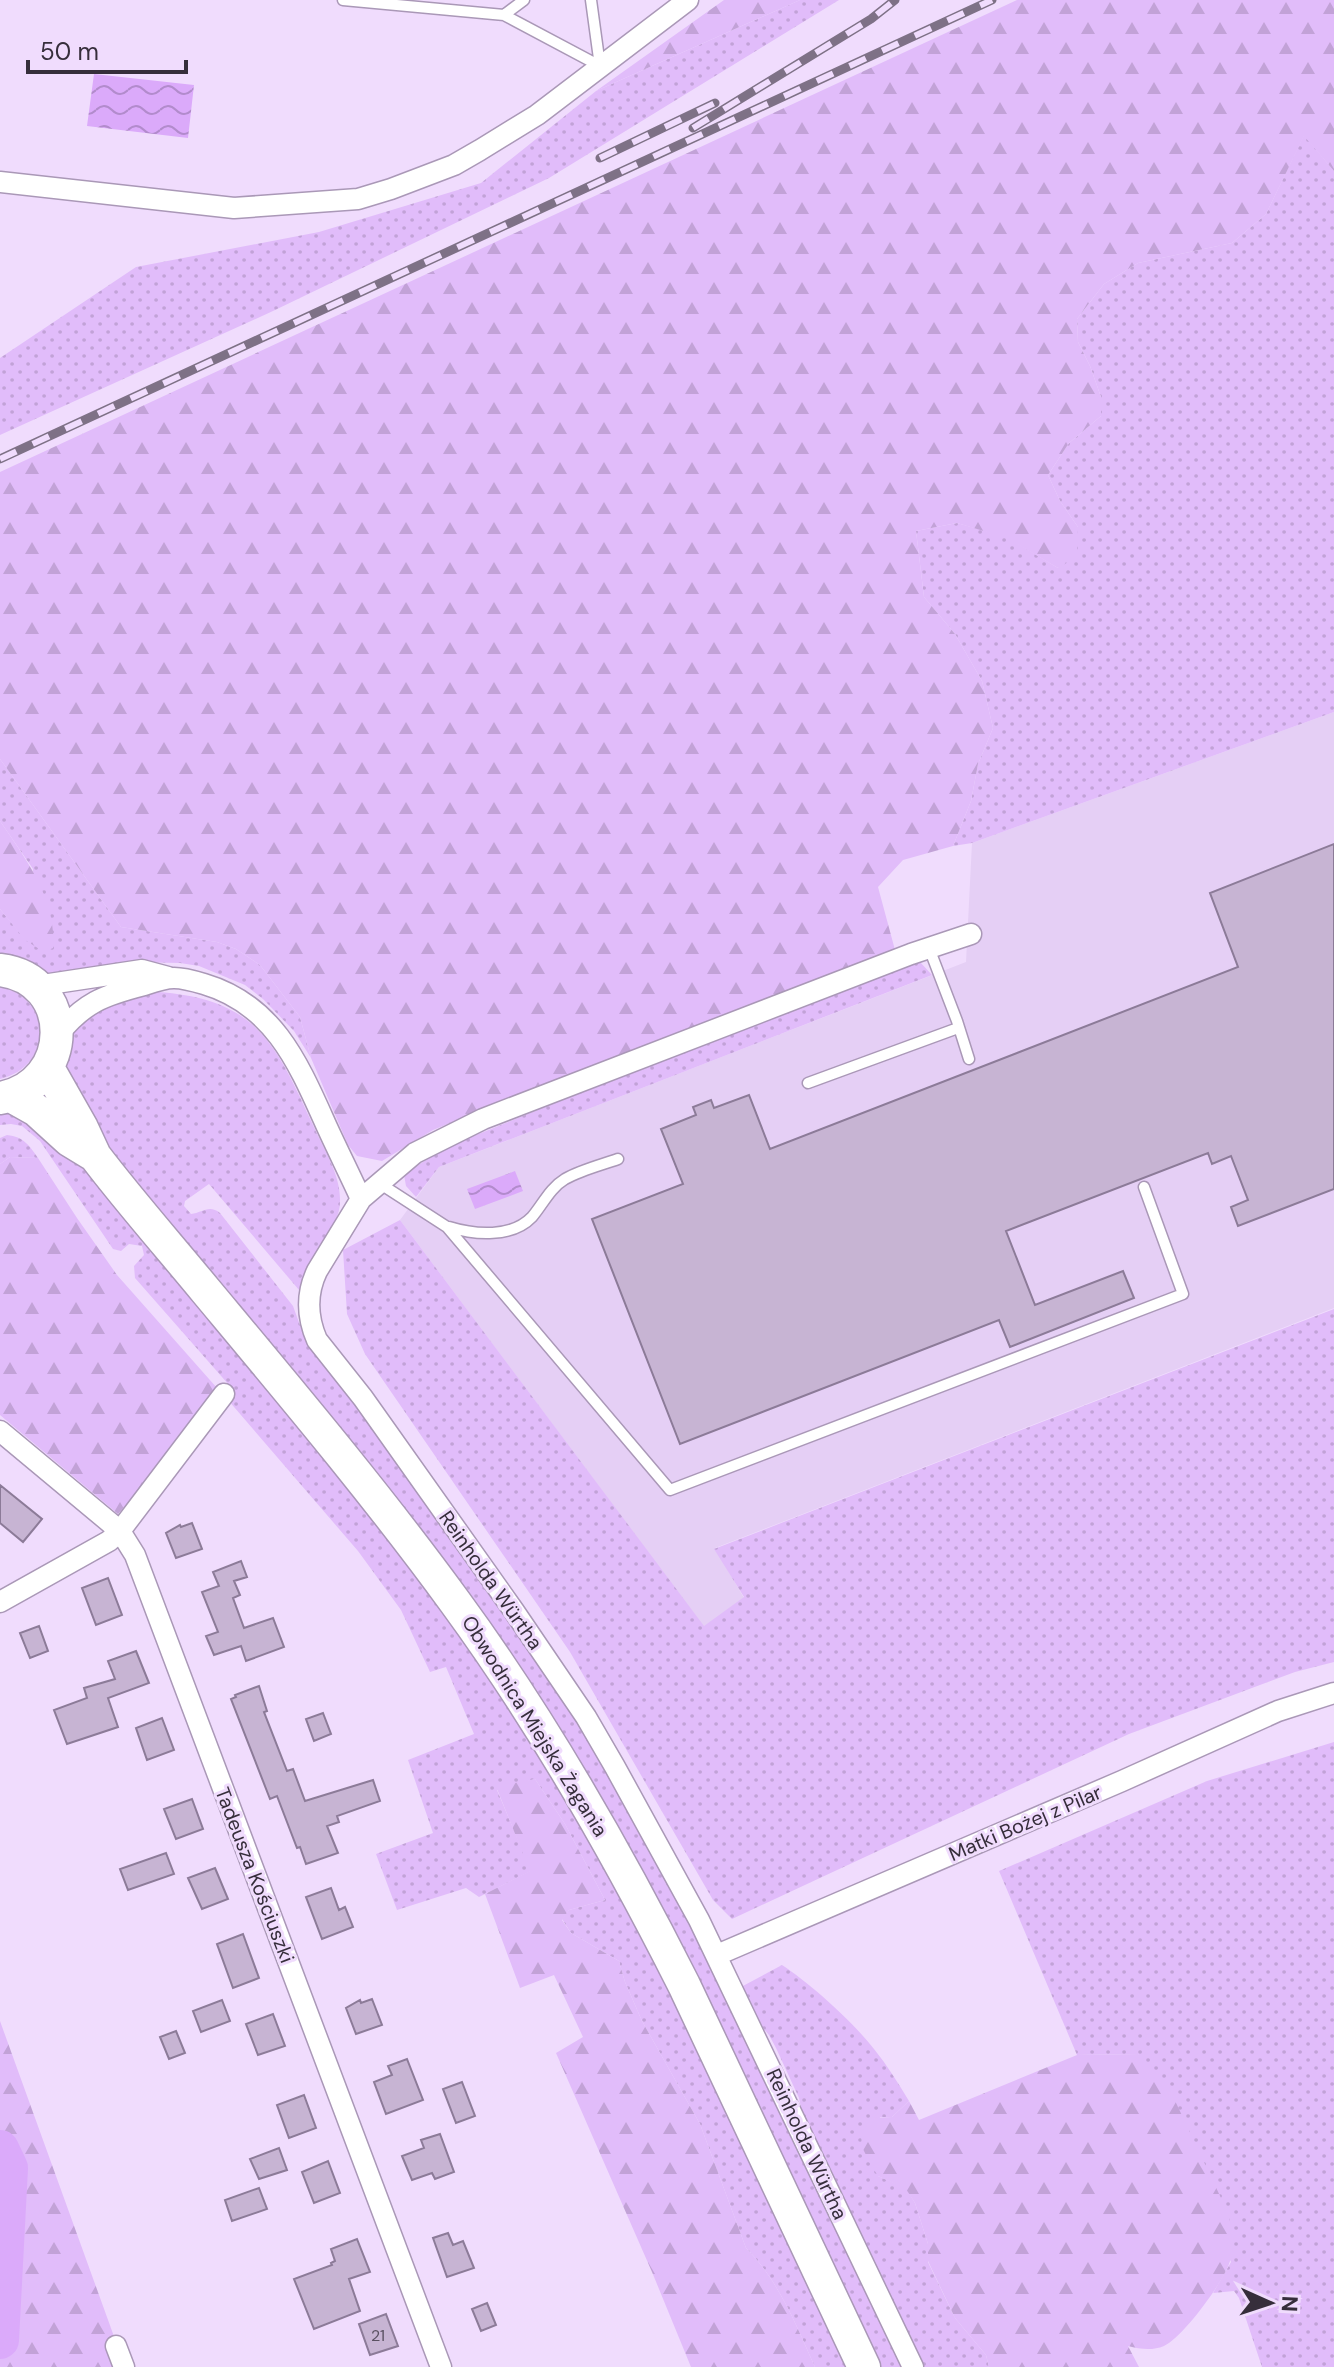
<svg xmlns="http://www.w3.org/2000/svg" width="1334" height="2367" font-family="'DM Sans',sans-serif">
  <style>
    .built { fill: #e5cff5 }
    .grass { fill: url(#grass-dots) }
    .forest { fill: url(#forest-firs) }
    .water { fill: url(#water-waves) }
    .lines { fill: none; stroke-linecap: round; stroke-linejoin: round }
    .river { stroke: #dbaafa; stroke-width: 38 }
    .building { fill: #c7b4d3; stroke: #8c7b98; stroke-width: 2 }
    .service-casing { stroke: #aa98b7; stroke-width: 13 }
    .minor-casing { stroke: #aa98b7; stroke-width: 23 }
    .primary-casing { stroke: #aa98b7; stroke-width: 35 }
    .service { stroke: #fff; stroke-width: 10 }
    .minor { stroke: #fff; stroke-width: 20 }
    .primary { stroke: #fff; stroke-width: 32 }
    .rail-casing { stroke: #7e7186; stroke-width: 9 }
    .rail { stroke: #f0dcfd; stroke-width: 6; stroke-dasharray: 18; stroke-linecap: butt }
    .labels { text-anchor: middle; stroke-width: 6; stroke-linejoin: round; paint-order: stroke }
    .number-label { font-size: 16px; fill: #5a5061 }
    .street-label { font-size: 20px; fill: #362e3b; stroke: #f0dcfd }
  </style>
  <defs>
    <pattern id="grass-dots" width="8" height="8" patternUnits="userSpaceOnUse" patternTransform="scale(2)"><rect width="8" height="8" fill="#e1bcfa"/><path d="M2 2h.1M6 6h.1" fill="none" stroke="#c2a2d7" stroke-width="1.8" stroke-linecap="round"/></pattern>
    <pattern id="forest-firs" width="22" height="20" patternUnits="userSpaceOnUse" patternTransform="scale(2)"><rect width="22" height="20" fill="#e1bcfa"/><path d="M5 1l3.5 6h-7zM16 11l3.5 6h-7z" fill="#c2a2d7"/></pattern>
    <pattern id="water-waves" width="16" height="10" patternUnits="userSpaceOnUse" patternTransform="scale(2)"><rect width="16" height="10" fill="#dbaafa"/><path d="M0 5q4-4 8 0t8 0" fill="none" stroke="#b28bcc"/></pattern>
  </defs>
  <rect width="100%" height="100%" fill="#f0dcfd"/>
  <path class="built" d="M 1334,712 L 1334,1308 L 715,1548 L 744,1598 L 704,1627 L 400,1220 L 439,1167 L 966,962 L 972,843 Z"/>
  <path class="grass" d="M 800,0 L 839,0 L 549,178 L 273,311 L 0,435 L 0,358 L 136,267 L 319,232 L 481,183 L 596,91 Z
    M 1304,135 L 1334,171 L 1334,712 L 972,843 L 953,846 L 971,801 L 978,764 L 993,728 L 982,681 L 955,634 L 924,597 L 916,531 L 957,523 L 1007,537 L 1058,568 L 1078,527 L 1060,501 L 1048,475 L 1069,443 L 1101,416 L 1101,397 L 1090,366 L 1078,342 L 1077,319 L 1104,284 L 1138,263 L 1232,243 L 1266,214 Z
    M 0,759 L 121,927 L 217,942 L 236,949 L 260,965 L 300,1017 L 311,1058 L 294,1031 L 263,999 L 245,985 L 199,966 L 180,963 L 133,962 L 45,975 L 0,958 L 0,909 L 25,939 L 33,869 L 0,821 Z
    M 920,962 L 932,975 L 439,1167 L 416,1197 L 406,1186 L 404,1175 L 436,1153 L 454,1144 L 550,1105 Z
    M 0,987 C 54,998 53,1067 0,1079 Z
    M 158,992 C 258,999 276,1045 314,1127 C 324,1150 341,1175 340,1202 C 340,1225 314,1252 305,1273 C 303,1279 302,1285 299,1290 L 209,1184 L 185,1201 L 184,1206 L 191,1214 C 202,1213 209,1204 220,1213 L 293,1306 L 305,1339 L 343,1385 L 582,1722 L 688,1913 L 905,2367 L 878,2367 L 629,1856 L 106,1149 C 97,1135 69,1101 65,1087 C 48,1027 108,995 158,992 Z
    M 0,1106 L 6,1106 L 67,1150 L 118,1205 L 386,1531 L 505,1696 L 647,1936 L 853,2367 L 815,2367 C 796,2325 779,2281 746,2248 L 700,2124 L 642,2021 L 625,1982 L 619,1961 L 571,1933 L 562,1919 L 569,1910 L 605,1900 L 565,1824 L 535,1779 L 497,1790 L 531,1871 L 479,1897 L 466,1888 L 397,1910 L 376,1854 L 433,1833 L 408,1760 L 474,1734 L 446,1667 L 430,1672 L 401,1610 L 358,1551 L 228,1400 L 230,1390 L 229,1385 L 135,1278 L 134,1266 L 144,1255 L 142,1246 L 129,1244 L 121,1251 L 113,1249 L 40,1141 L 22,1126 L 11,1124 L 0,1125 Z
    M 7,1135 C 24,1137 29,1145 38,1158 L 10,1157 L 0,1164 L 0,1138 Z
    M 400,1220 L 704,1626 L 744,1597 L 714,1549 L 1334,1309 L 1334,1662 L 1295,1672 L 1129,1734 L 732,1919 L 713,1900 L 570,1652 L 365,1354 L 347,1314 L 343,1250 Z
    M 1334,1742 L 1334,2367 L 1262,2367 L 1239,2298 L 1234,2291 L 1213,2293 L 1231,2262 L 1138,2054 L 1077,2055 L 999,1871 L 1207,1781 Z
    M 782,1965 C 811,1984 853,2022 874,2049 C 887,2065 898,2083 909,2101 L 892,2117 L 880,2117 L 878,2176 L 906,2188 L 915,2203 L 928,2244 L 928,2262 L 955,2318 L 986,2355 L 989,2367 L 920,2367 L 802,2113 L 799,2098 L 776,2048 L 769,2035 L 757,2021 L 741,1987 Z"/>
  <path class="forest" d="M 724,0 L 800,0 L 596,91 Z
    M 1017,0 L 1334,0 L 1334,171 L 1304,136 L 1266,214 L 1232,243 L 1138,263 L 1104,284 L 1077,319 L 1078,342 L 1090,366 L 1101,397 L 1101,416 L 1069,443 L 1048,475 L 1060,501 L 1078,527 L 1077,557 L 1058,568 L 1007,538 L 957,523 L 916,531 L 924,597 L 955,634 L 982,681 L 993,728 L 978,764 L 971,801 L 953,846 L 903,860 L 878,887 L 895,950 L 462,1118 L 433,1130 L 382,1161 L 357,1156 L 348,1145 L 311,1058 L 300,1017 L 260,965 L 236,949 L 217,942 L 121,927 L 0,759 L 0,472 Z
    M 0,821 C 26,859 57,900 53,948 L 44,952 L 25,940 L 0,909 Z
    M 10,1157 L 38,1158 L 77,1218 L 117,1275 L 217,1388 L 160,1465 L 118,1514 L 0,1415 L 0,1164 Z
    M 535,1779 L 565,1824 L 605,1900 L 569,1910 L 562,1920 L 571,1933 L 619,1961 L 625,1982 L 642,2021 L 700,2124 L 746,2248 C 779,2281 796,2325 815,2367 L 691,2367 L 652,2272 L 556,2053 L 583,2037 L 554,1975 L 520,1988 L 485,1894 L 530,1871 L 497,1789 L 509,1784 Z
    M 0,2021 L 116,2342 L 125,2367 L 0,2367 Z
    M 1138,2054 L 1169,2088 L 1229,2215 C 1231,2230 1235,2250 1229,2264 C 1222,2284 1182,2338 1164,2346 C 1152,2351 1140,2349 1128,2346 L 1139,2367 L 989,2367 L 986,2355 L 955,2318 L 928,2261 L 928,2244 L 915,2203 L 906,2189 L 878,2176 L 871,2165 L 862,2147 L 861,2133 L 868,2118 L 892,2117 L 909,2101 L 919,2120 L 1077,2055 Z"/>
  <path class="water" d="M 94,74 L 194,85 L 188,138 L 87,126 Z
    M 515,1171 L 523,1191 L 475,1209 L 467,1189 Z"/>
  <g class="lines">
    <path class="river" d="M 0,2149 L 9,2168 L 0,2340"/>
  </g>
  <path class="building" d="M 1334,844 L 1334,1189 L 1238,1226 L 1231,1207 L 1248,1200 L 1231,1156 L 1212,1164 L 1208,1153 L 1006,1231 L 1035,1305 L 1123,1271 L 1134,1298 L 1010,1347 L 999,1320 L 680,1444 L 592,1219 L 683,1184 L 661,1129 L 696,1115 L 693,1107 L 711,1100 L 714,1108 L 749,1095 L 770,1149 L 1238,967 L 1210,893 Z
    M 0,1485 L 42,1519 L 23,1542 L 0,1523 Z
    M 192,1523 L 202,1549 L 176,1558 L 166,1533 L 180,1525 L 181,1527 Z
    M 241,1561 L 247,1577 L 234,1581 L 240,1595 L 233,1598 L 244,1628 L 273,1618 L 284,1647 L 246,1661 L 241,1646 L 214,1655 L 206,1636 L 218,1632 L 202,1592 L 219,1586 L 213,1572 Z
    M 108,1578 L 122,1615 L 96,1625 L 82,1588 Z
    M 39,1626 L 48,1651 L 30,1658 L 20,1633 Z
    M 136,1651 L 149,1683 L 108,1698 L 118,1727 L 67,1744 L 54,1710 L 87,1698 L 84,1688 L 115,1679 L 108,1661 Z
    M 259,1686 L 267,1711 L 264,1712 L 287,1771 L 293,1769 L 305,1801 L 373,1780 L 380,1801 L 337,1816 L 339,1822 L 327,1826 L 338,1853 L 306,1864 L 300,1847 L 297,1848 L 277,1796 L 270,1799 L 231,1699 L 236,1697 L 235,1695 Z
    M 323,1713 L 331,1734 L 314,1741 L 306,1719 Z
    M 162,1718 L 174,1750 L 147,1760 L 136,1728 Z
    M 192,1799 L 203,1829 L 176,1839 L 164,1809 Z
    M 166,1853 L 174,1874 L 128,1890 L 120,1869 Z
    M 215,1868 L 228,1899 L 202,1909 L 188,1878 Z
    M 331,1888 L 339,1910 L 345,1907 L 353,1927 L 322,1939 L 306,1897 Z
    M 243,1934 L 259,1978 L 233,1988 L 217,1944 Z
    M 372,1999 L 382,2025 L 356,2034 L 346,2008 L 360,2000 L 361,2003 Z
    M 222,2000 L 230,2021 L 201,2032 L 193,2011 Z
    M 273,2014 L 285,2046 L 258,2055 L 246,2024 Z
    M 176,2031 L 185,2053 L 169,2059 L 160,2037 Z
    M 407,2059 L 423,2100 L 386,2114 L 374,2082 L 392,2075 L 388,2066 Z
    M 462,2082 L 475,2116 L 456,2123 L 443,2089 Z
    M 304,2095 L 316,2128 L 289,2138 L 277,2105 Z
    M 440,2134 L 454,2172 L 435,2179 L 432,2173 L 412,2180 L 402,2156 L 424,2148 L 421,2140 Z
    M 279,2148 L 287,2170 L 259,2179 L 250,2159 Z
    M 328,2161 L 340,2193 L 314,2203 L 302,2172 Z
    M 259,2188 L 267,2209 L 232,2221 L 225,2200 Z
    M 448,2233 L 453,2245 L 463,2241 L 474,2268 L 447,2277 L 433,2238 Z
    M 357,2239 L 370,2272 L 349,2279 L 360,2311 L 314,2329 L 294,2279 L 332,2265 L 331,2263 L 335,2261 L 331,2249 Z
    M 487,2303 L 496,2325 L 481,2331 L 472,2309 Z
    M 386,2314 L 398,2346 L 370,2355 L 359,2324 Z"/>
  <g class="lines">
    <g class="service-casing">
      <path id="service" d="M 343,0 L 504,15 L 524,0
        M 591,0 L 600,66
        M 504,15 L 600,66
        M 929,948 L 957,1021 L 969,1059
        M 808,1083 L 958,1028
        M 379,1183 L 447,1227 L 670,1490 L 1183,1294 L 1144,1187
        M 449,1227 C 475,1235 512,1238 532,1217 C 543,1204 550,1188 565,1179 C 581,1170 601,1165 618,1159"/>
    </g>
    <g class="minor-casing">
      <path id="minor" d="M 0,182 L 234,208 L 358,199 L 391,189 L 454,165 L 480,150 L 537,115 L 688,0
        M 36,986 L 142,970 L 168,977
        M 57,1036 C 83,1003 104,995 144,985 C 153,982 164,978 174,978 C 184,978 194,981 204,984 C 275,1005 299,1065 327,1127 C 338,1151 350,1175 361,1199
        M 0,1431 L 120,1531 L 135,1555 L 441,2367
        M 0,1602 L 109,1541 L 120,1531 L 224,1394
        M 717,1955 L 1122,1781 L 1278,1711 L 1334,1693
        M 116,2346 L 124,2367
        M 913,2367 L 699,1920 L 615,1767 L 586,1717 L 514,1611 L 363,1398 L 317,1340 C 307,1317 306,1294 317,1271 L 361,1199 L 415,1153 L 483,1119 L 911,954 L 971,934"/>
    </g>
    <g class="primary-casing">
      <path id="primary" d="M 0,970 C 76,979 75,1085 0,1098
        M 48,1068 L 82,1128 L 95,1156 C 130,1202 169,1246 206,1291 C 291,1393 377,1495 455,1602 C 543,1722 617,1852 684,1985 L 864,2367
        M 11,1096 L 36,1110 L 69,1140 L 92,1154"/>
    </g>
    <use href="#service" class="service"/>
    <use href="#minor" class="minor"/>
    <use href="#primary" class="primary"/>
    <g class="rail-casing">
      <path id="rail" d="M 693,128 L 871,19 L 895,0
        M 600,158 L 715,103
        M 0,459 L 992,0"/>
    </g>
    <use href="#rail" class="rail"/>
  </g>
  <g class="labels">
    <g class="number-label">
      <text x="378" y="2341">21</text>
    </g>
    <g class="street-label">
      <text transform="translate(491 1580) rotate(55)" y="7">Reinholda Würtha</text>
      <text transform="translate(535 1726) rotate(58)" y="7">Obwodnica Miejska Żagania</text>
      <text transform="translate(1025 1823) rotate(-23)" y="7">Matki Bożej z Pilar</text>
      <text transform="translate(255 1875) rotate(69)" y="7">Tadeusza Kościuszki</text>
      <text transform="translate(807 2144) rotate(65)" y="7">Reinholda Würtha</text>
    </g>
  </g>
  <g transform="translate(1270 2303) rotate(93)" stroke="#f0dcfd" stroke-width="6" paint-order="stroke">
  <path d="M0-6L14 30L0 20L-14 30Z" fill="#362e3b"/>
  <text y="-12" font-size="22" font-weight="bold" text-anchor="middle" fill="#362e3b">N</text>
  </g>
  <path d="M28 60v12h158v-12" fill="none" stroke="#362e3b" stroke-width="4"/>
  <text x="40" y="60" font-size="24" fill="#362e3b" stroke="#f0dcfd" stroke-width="6" paint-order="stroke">50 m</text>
</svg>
